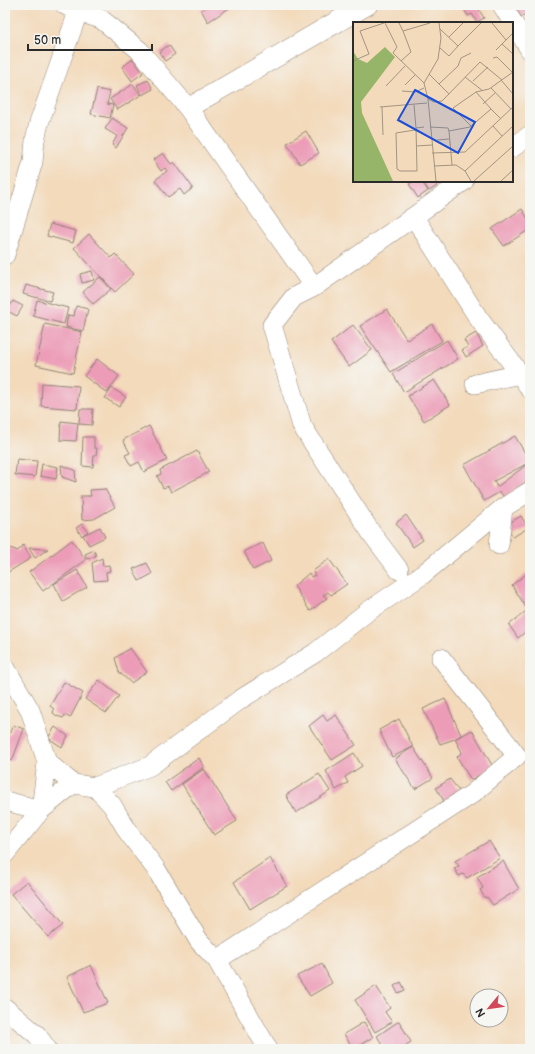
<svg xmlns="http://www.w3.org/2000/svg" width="535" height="1054" font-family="'Balsamiq Sans',sans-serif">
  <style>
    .building { fill: #ec9cb7; fill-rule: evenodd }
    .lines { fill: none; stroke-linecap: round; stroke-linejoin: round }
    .minor-casing { stroke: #8f8273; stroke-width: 20 }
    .minor { stroke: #fff; stroke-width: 19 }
    .inset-road { fill: none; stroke: #a39481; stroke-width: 1 }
    .view { fill: #1d4ed8; fill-opacity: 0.15; stroke: #1d4ed8; stroke-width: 2 }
    .inset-edge { fill: none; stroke: #2b2b2b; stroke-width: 2 }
  </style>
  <rect width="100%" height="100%" fill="#f6f6f2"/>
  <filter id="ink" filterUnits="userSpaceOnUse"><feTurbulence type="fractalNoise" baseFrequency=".025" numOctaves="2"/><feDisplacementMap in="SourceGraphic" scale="8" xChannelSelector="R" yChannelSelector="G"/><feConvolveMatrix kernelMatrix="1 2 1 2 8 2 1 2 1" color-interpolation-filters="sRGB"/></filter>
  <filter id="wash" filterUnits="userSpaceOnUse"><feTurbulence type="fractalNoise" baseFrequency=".012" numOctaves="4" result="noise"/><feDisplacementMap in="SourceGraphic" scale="16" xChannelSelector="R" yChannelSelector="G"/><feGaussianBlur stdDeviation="0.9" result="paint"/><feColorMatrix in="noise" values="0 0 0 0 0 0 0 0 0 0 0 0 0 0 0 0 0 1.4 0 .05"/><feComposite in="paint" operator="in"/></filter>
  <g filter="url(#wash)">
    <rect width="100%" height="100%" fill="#f3dabb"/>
    <g id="blocks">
      <path class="building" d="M 209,5 L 234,5 L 208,22 L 201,10 Z
        M 320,5 L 329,5 L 323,9 Z
        M 463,5 L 483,5 L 483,6 L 479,10 L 484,18 L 477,22 L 472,14 L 468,16 L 462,6 Z
        M 514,5 L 530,5 L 530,8 L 528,9 L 529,12 L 521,17 Z
        M 169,45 L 175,54 L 165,61 L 159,52 Z
        M 133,59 L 143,73 L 132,81 L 122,67 Z
        M 148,80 L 153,89 L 142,95 L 137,85 Z
        M 133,84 L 141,95 L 117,110 L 110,99 Z
        M 97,89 L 110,92 L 107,104 L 113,105 L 110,118 L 91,114 Z
        M 112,118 L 128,128 L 116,148 L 112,145 L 117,136 L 105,129 Z
        M 306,131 L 319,153 L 300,164 L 287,143 Z
        M 163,153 L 171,164 L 174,162 L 193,188 L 184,195 L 180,189 L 168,197 L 155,180 L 167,171 L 165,168 L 161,171 L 153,160 Z
        M 414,181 L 421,181 L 428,191 L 418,198 L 409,184 Z
        M 423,181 L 434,181 L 437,186 L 429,191 Z
        M 522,209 L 530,222 L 530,229 L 504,246 L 492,229 Z
        M 50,224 L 76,231 L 73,243 L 47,236 Z
        M 89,234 L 111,258 L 115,254 L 134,274 L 115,292 L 74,248 Z
        M 92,271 L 94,280 L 82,283 L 80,274 Z
        M 100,277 L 111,289 L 93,304 L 83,292 Z
        M 26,285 L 53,292 L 50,301 L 23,294 Z
        M 37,300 L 68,308 L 64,324 L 33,316 Z
        M 13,301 L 23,306 L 17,316 L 7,311 Z
        M 76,306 L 88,309 L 83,331 L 66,327 L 68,315 L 74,316 Z
        M 387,309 L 407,340 L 432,324 L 442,341 L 391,372 L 360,326 Z
        M 45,324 L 82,332 L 73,373 L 36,365 Z
        M 353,325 L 372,350 L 349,367 L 331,342 Z
        M 476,333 L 483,346 L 466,357 L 462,350 L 468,347 L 464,340 Z
        M 447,340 L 458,359 L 404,392 L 393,374 Z
        M 97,359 L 119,376 L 107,393 L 84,376 Z
        M 434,380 L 450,405 L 424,421 L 408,396 Z
        M 42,383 L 79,386 L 77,409 L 41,406 Z
        M 112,388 L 126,397 L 119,407 L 105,398 Z
        M 80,409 L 93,409 L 92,425 L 79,424 Z
        M 61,421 L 78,423 L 76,441 L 60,440 Z
        M 149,426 L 167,460 L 144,472 L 139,462 L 131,466 L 125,455 L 130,453 L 123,440 Z
        M 515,436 L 530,462 L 530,479 L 504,497 L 500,492 L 484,501 L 464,465 ZM 530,462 L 497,487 L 494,481 Z
        M 83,437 L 94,437 L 94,448 L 97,448 L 96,455 L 94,455 L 93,467 L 82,466 Z
        M 197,451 L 209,472 L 171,492 L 168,486 L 163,488 L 157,476 L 161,474 L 160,470 Z
        M 17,459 L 37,461 L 35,477 L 15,475 Z
        M 42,464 L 58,467 L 56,479 L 40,476 Z
        M 61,465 L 75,470 L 76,482 L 62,477 Z
        M 105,489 L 115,507 L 94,519 L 82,520 L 81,496 L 91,496 L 90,490 Z
        M 406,515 L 423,540 L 413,547 L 396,523 Z
        M 521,516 L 528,528 L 513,537 L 506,525 Z
        M 82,524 L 88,531 L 82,536 L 76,528 Z
        M 100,527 L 105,537 L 89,545 L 83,535 Z
        M 72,540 L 86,560 L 43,591 L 29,572 Z
        M 263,543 L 271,561 L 253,570 L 244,551 Z
        M 23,545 L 31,558 L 5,574 L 5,546 L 18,551 Z
        M 29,548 L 48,549 L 35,558 Z
        M 94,550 L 96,556 L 87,559 L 85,554 Z
        M 102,558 L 103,566 L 109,565 L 110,571 L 106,572 L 107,580 L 94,581 L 92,563 Z
        M 329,559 L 347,584 L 331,595 L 328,592 L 323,595 L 327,598 L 310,611 L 294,586 L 309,573 L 311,577 L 315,575 L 313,571 Z
        M 147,563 L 152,574 L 139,581 L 133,569 Z
        M 77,570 L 87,587 L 63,601 L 54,584 Z
        M 530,571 L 530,614 L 512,585 Z
        M 526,611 L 530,616 L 530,628 L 518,638 L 509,625 Z
        M 130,648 L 147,672 L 131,683 L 119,672 L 115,658 Z
        M 99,680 L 119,696 L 106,713 L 85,699 Z
        M 64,682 L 83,693 L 70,718 L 65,715 L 63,718 L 57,716 L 53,713 L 54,709 L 50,706 Z
        M 445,699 L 461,735 L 455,739 L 440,744 L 423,709 Z
        M 323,715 L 327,721 L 336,715 L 356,745 L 332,760 L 309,726 Z
        M 399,719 L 413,747 L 392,757 L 379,730 Z
        M 13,725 L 24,729 L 12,761 L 5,759 L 5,735 L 9,735 Z
        M 55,727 L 68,736 L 62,747 L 48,738 Z
        M 472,730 L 493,767 L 471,780 L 457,757 L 462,752 L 455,739 Z
        M 413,747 L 433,778 L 415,789 L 395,759 Z
        M 354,753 L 362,766 L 345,777 L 348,783 L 336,790 L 326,771 Z
        M 199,758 L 204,767 L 171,791 L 165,782 Z
        M 204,769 L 237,821 L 214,835 L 182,784 Z
        M 319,774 L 330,791 L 296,813 L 286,795 Z
        M 450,779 L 459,791 L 444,801 L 436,788 Z
        M 489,841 L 500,858 L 467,878 L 463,874 L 459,876 L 454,868 L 459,866 L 455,861 Z
        M 270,858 L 287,886 L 250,909 L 234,882 Z
        M 503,861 L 519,889 L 493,905 L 487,897 L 485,898 L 480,890 L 483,888 L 477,877 Z
        M 27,881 L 63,925 L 48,937 L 11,894 Z
        M 322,964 L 332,983 L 310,996 L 297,976 Z
        M 91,965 L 108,1003 L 83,1012 L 67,977 Z
        M 401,982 L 405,990 L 398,993 L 394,986 Z
        M 376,986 L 390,1008 L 385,1012 L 392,1022 L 375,1032 L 355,1000 Z
        M 399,1021 L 411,1042 L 400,1049 L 385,1049 L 377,1036 Z
        M 364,1022 L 373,1037 L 353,1049 L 344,1034 Z
        M 316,1045 L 318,1049 L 310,1049 Z"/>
    </g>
  </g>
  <g filter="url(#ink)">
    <use href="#blocks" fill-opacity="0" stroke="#8f8273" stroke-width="1"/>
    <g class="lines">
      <g class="minor-casing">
        <path id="minor" d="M 65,5 L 78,12 L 101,19 L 139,50 L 188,108 L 314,287 L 464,181
          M 364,5 L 188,108 L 368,5
          M 502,5 L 530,50
          M 512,148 L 530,135
          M 414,217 L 479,319 L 520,374
          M 5,255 L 33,162 L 35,140 L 39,123 L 78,12
          M 314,287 L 294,297 L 272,325 L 302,426 L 372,534 L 399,570
          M 475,384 L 520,374 L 530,389
          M 499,545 L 503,508
          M 5,667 L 30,710 L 47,762 L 41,810 L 73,784 L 95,787 L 150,766 L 241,699 L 315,653 L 367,612 L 422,575 L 503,508 L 530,491
          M 47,762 L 73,784
          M 95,787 L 112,805 L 128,832 L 156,869 L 199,941 L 217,960 L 268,1049
          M 5,801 L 41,810 L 5,854
          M 217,960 L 472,794 L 517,756 L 441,658
          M 5,1008 L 37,1035 L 47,1049"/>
      </g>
      <use href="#minor" class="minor"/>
    </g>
  </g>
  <g transform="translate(353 22)">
    <rect width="160" height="160" fill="#f3dabb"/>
    <path d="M 32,25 L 42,35 L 8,80 L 9,91 L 40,159 L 0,159 L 0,29 L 5,37 L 14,41 Z" fill="#96b568"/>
    <path class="inset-road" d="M 32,1 L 44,25 L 40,31 L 71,61M 46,1 L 50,9 L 77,1M 139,1 L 153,18M 87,7 L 105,24 L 128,1M 96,15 L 110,1M 149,22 L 160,32M 87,26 L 96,34 L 105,24M 143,28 L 160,11M 140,36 L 144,35 L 160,51M 0,39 L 16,32 L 7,9 L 31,1M 48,39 L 58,30 L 50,9M 76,52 L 96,72M 112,55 L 130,69M 148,58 L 160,72M 120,59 L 135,45M 86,62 L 105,44 L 108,36 L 118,31M 52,63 L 62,53M 33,64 L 52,44M 138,66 L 158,87M 49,69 L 62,70 L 71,66M 123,70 L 138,87M 77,75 L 75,77 L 71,61 L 85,37 L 88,16 L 86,1M 130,82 L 142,71M 61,83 L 63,106 L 71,105M 27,85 L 74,81M 29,85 L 30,113M 118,104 L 100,86 L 123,70 L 136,67 L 160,50M 140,104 L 149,114M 77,105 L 95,106 L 96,109M 62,108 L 43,111 L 44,147 L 47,149 L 64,149 L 63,106M 84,118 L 96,117M 63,124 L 79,123M 79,131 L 112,130 L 160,85M 99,143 L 96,109 L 117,105 L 138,87 L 148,97M 81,144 L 103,143 L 112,149 L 118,159M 112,149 L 160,104M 83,159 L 75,77 L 81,80 L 89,79 L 127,40 L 149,58M 121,159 L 160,124M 148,159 L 160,148"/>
    <path class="view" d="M 62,68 L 122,100 L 105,131 L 45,98 Z"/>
    <rect width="160" height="160" class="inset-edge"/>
  </g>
  <rect width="535" height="1054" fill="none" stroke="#f6f6f2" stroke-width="20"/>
  <g transform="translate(489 1008) rotate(241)"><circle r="19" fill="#f6f6f2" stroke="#a5a5a2"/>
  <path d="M0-3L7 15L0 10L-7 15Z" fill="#d1495b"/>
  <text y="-6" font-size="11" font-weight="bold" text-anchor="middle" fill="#2b2b2b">N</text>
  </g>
  <path d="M28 44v6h124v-6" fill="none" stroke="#2b2b2b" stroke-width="2"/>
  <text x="34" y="44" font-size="12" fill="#2b2b2b" stroke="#f6f6f2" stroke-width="3" paint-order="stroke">50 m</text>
</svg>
